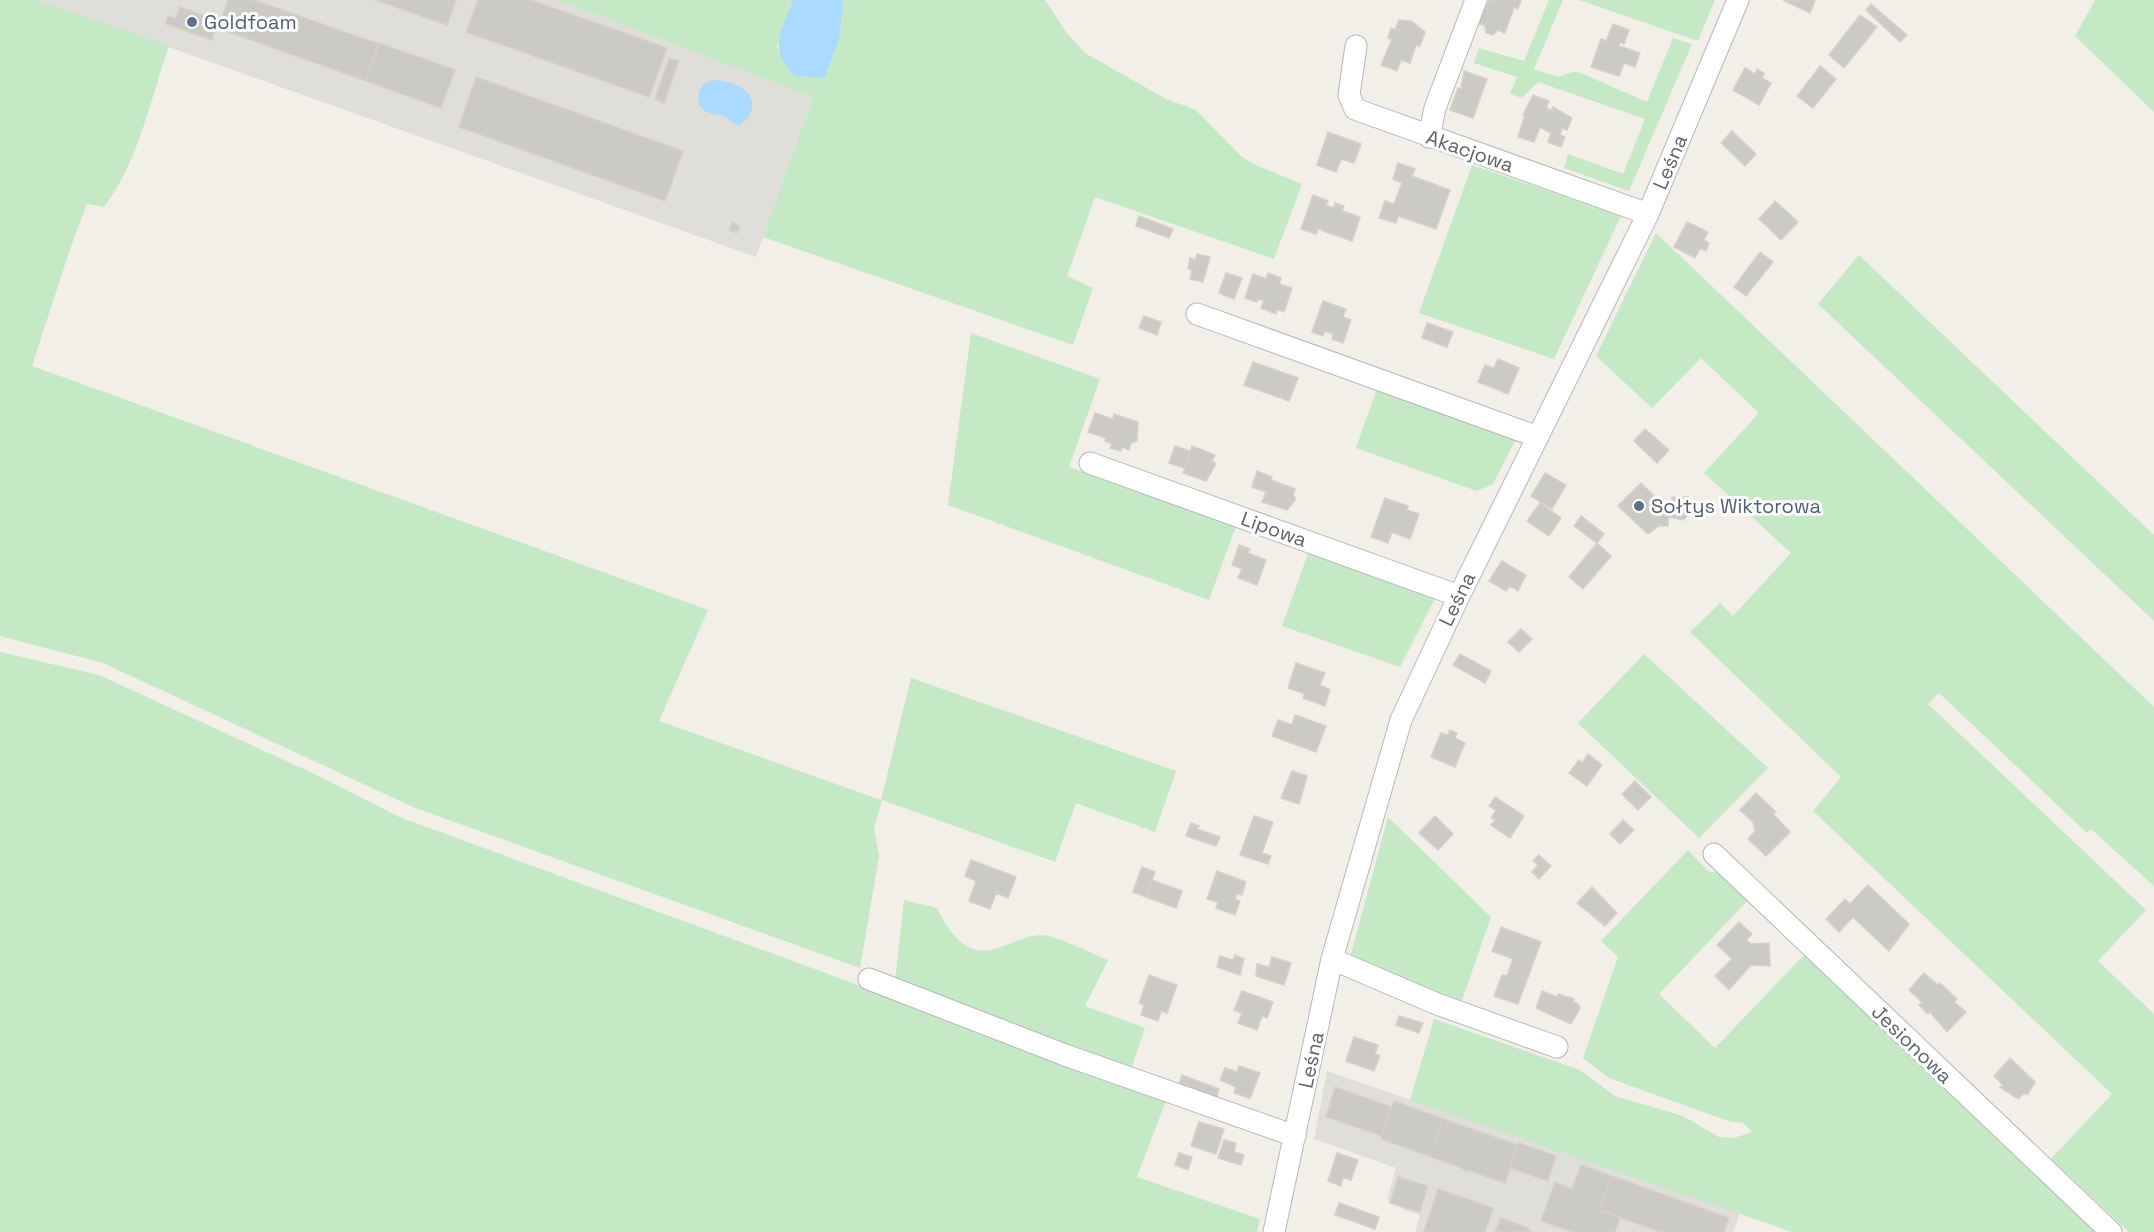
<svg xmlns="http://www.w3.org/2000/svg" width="2154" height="1232" font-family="'Space Grotesk',sans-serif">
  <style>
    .industrial { fill: #e0deda }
    .green { fill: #c5e8c5 }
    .water { fill: #aadaff }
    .building { fill: #cccac5; stroke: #d6d1c6; stroke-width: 1.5 }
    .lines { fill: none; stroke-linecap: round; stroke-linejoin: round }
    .minor-casing { stroke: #b5b8bc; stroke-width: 23 }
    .minor { stroke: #fff; stroke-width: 21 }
    .service-dot { fill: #5c6f8a; stroke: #fff; stroke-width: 2 }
    .labels { text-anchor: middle; stroke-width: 6; stroke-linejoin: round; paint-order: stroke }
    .service-label { font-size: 20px; fill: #4e5e75; stroke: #fff; text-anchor: start }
    .street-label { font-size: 20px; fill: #5f6368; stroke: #fff }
  </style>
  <rect width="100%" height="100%" fill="#f1efe8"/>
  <path class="industrial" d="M 37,0 L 557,0 L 813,97 L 756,257 Z
    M 1327,1071 L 1740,1213 L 1733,1232 L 1415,1232 L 1420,1215 L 1404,1210 L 1387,1200 L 1396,1168 L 1314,1139 Z"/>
  <path class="green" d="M 0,0 L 37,0 L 169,46 C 150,100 139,161 104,207 L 87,204 L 70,249 L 32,366 L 708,610 L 659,721 L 881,800 L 911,678 L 1176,771 L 1155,832 L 1076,803 L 1055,862 L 882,800 L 874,829 L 879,856 L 860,968 L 413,807 L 103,663 L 0,636 Z
    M 557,0 L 793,0 L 777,46 L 795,76 L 825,78 L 840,36 L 843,0 L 1045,0 L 1066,32 L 1085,53 L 1166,99 L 1196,110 L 1241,156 L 1253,164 L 1302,184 L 1274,259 L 1095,197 L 1067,276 L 1093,288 L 1073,345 L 763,237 L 813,97 Z
    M 1549,0 L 1563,0 L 1534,69 L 1558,77 L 1576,71 L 1647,102 L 1673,38 L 1692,44 L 1629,191 L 1564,168 L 1568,154 L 1623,174 L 1645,119 L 1538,82 L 1522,98 L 1510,94 L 1517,77 L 1474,63 L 1479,48 L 1524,61 Z
    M 1579,0 L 1715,0 L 1698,41 Z
    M 2095,0 L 2154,0 L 2154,112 L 2075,36 Z
    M 1472,165 L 1621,216 L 1554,359 L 1419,313 Z
    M 1656,233 L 2154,707 L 2154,886 L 2091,829 L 2087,833 L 1939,693 L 1928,704 L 2146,910 L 2098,961 L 2154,1014 L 2154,1232 L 2129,1232 L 2051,1159 L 2112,1094 L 1813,811 L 1841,777 L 1690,632 L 1720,603 L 1733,616 L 1791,553 L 1704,473 L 1759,413 L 1701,358 L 1652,408 L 1596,356 Z
    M 1859,255 L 2154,535 L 2154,621 L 1818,304 Z
    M 971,333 L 1100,379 L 1069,467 L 1236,526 L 1209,600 L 948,505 Z
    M 1377,388 L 1516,439 L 1493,484 L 1477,491 L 1356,448 Z
    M 1309,551 L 1435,598 L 1400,667 L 1282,626 Z
    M 0,652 L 99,675 L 321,777 L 399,817 L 1167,1098 L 1137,1177 L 1260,1219 L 1257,1232 L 0,1232 Z
    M 1644,654 L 1768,768 L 1699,838 L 1578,723 Z
    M 1388,817 L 1491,917 L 1461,1003 L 1349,961 Z
    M 1688,850 L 1709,872 L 1719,872 L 1748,900 L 1659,994 L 1715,1048 L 1805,954 L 2097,1232 L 1792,1232 L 1410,1100 L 1434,1019 L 1580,1070 L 1615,1096 L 1683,1116 L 1719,1137 L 1734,1138 L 1752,1132 L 1743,1123 L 1728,1121 L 1609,1078 L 1583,1058 L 1618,957 L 1601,941 Z
    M 904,900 L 937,908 C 948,930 965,958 995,949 C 1011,944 1026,935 1043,935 C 1057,936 1093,954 1108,960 L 1085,1006 L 1145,1028 L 1131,1069 L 895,981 Z"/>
  <path class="water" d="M 793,0 L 843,0 L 840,36 L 825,78 L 795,76 C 767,46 781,34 793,0 Z
    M 714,80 C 723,81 734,82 742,88 C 759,99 753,118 738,126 L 724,116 L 706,112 L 699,105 L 699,91 L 705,83 Z"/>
  <path class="building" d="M 228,0 L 254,0 L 379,44 L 366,81 L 218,28 Z
    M 375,0 L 456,0 L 447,25 Z
    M 478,0 L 531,0 L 667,48 L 649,97 L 466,32 Z
    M 1489,0 L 1521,0 L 1518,9 L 1514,7 L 1505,33 L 1498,30 L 1493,35 L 1486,33 L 1485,26 L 1478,23 L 1483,7 L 1486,8 Z
    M 1783,0 L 1814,0 L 1815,1 L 1810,13 Z
    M 1871,4 L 1907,35 L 1900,42 L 1866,10 Z
    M 180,7 L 218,20 L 212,40 L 166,24 L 168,16 L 176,18 Z
    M 1860,15 L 1877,27 L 1844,68 L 1829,55 Z
    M 1399,20 L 1411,21 L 1425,32 L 1420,46 L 1416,45 L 1410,63 L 1401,60 L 1397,71 L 1381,65 L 1392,39 L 1388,38 L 1391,28 L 1395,30 Z
    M 1613,24 L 1629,30 L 1624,44 L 1620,42 L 1619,46 L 1640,53 L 1635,67 L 1624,63 L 1619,76 L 1591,67 L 1601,39 L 1606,41 Z
    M 379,43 L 455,70 L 441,108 L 366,81 Z
    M 669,58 L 679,61 L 664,103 L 655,99 Z
    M 1820,66 L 1836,79 L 1813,108 L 1797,96 Z
    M 1745,68 L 1755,74 L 1757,69 L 1764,73 L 1762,78 L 1771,83 L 1759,105 L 1733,90 Z
    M 1464,71 L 1487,79 L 1473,118 L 1450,110 L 1458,88 L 1461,89 Z
    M 476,77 L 683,151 L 665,201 L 459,127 Z
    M 1533,95 L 1549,101 L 1546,108 L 1552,110 L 1553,107 L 1572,118 L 1567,130 L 1562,128 L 1560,135 L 1565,137 L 1561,147 L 1548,142 L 1551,133 L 1540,127 L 1534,142 L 1518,137 L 1525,115 L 1523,115 Z
    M 1732,131 L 1756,154 L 1745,166 L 1721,143 Z
    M 1328,132 L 1361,144 L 1354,163 L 1341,159 L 1336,172 L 1317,165 Z
    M 1398,163 L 1415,169 L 1412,176 L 1450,190 L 1436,229 L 1398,216 L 1396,223 L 1379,218 L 1385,201 L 1394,204 L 1402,183 L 1393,179 Z
    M 1313,195 L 1328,201 L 1326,205 L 1334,208 L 1335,203 L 1344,206 L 1342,211 L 1360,217 L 1352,241 L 1318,229 L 1316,234 L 1301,229 Z
    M 1775,201 L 1798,222 L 1781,240 L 1759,219 Z
    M 1139,216 L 1173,229 L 1169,238 L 1136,226 Z
    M 732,222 L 740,226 L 737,233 L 729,230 Z
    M 1687,222 L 1708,232 L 1704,240 L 1709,243 L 1706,251 L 1700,248 L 1695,258 L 1674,247 Z
    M 1760,252 L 1773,262 L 1746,296 L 1734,287 Z
    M 1197,254 L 1210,257 L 1203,282 L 1190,279 L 1192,270 L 1188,269 L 1190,258 L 1195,260 Z
    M 1226,273 L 1242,278 L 1234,299 L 1219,293 Z
    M 1268,273 L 1281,278 L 1279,284 L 1292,288 L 1284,312 L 1277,309 L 1276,314 L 1261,308 L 1264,301 L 1258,299 L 1257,302 L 1245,298 L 1253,274 L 1266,279 Z
    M 1323,301 L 1346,309 L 1343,317 L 1351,320 L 1343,343 L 1332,339 L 1333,334 L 1325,331 L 1323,336 L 1312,332 Z
    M 1144,316 L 1161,322 L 1157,335 L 1139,328 Z
    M 1427,323 L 1453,332 L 1447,347 L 1422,338 Z
    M 1498,359 L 1519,368 L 1508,394 L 1478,382 L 1485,365 L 1494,368 Z
    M 1253,362 L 1298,378 L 1289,401 L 1244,385 Z
    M 1095,413 L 1113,419 L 1114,414 L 1138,422 L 1137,441 L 1131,443 L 1129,450 L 1122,447 L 1121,451 L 1110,448 L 1112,444 L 1105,441 L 1106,438 L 1088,432 Z
    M 1645,429 L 1669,450 L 1657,463 L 1634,441 Z
    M 1175,446 L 1190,451 L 1184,468 L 1169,463 Z
    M 1192,446 L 1215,455 L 1212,461 L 1216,464 L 1206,481 L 1183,473 Z
    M 1257,471 L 1272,477 L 1271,480 L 1295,489 L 1293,495 L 1296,499 L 1287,510 L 1262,502 L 1266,492 L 1252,487 Z
    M 1545,473 L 1566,485 L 1552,509 L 1531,496 Z
    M 1641,483 L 1654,496 L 1650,500 L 1659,510 L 1667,502 L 1672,502 L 1672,497 L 1689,497 L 1689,508 L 1692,511 L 1683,520 L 1668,517 L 1668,526 L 1659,526 L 1648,534 L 1618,506 Z
    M 1385,498 L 1408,506 L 1407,510 L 1419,514 L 1410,539 L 1392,532 L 1388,543 L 1371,537 Z
    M 1540,503 L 1561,518 L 1549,536 L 1527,521 Z
    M 1581,516 L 1604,534 L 1597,543 L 1574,526 Z
    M 1597,543 L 1611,556 L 1583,589 L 1569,577 Z
    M 1239,545 L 1250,549 L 1248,553 L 1266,560 L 1257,585 L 1238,578 L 1242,569 L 1232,565 Z
    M 1502,561 L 1526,575 L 1518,591 L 1510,586 L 1506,591 L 1489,581 Z
    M 1521,629 L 1532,639 L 1519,652 L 1508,642 Z
    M 1460,654 L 1491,671 L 1485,683 L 1453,665 Z
    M 1296,663 L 1325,673 L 1320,685 L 1330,690 L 1325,706 L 1303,698 L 1305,694 L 1288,688 Z
    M 1295,715 L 1326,726 L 1316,752 L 1272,736 L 1278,720 L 1292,725 Z
    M 1450,730 L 1457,733 L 1455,738 L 1465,743 L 1455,767 L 1431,757 L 1441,733 L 1447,735 Z
    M 1588,754 L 1602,765 L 1587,786 L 1569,773 L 1579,760 L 1582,763 Z
    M 1292,771 L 1307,776 L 1299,804 L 1281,798 Z
    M 1635,781 L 1651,797 L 1638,810 L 1622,794 Z
    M 1756,793 L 1776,812 L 1773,814 L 1790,832 L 1766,856 L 1748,839 L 1755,831 L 1753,822 L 1740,810 Z
    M 1495,797 L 1524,816 L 1510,838 L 1491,825 L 1495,820 L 1491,818 L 1496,810 L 1489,806 Z
    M 1254,816 L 1273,822 L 1262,853 L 1271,856 L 1268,864 L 1240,855 Z
    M 1435,816 L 1453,834 L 1438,850 L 1419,833 Z
    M 1623,820 L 1634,830 L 1620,844 L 1610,834 Z
    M 1191,823 L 1199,826 L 1197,829 L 1220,837 L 1216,846 L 1186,836 Z
    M 1539,855 L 1551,866 L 1539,879 L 1532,872 L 1538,865 L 1533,861 Z
    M 971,860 L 1016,877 L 1008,898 L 996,893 L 990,909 L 969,901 L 976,881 L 965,876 Z
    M 1142,867 L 1155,872 L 1146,897 L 1133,892 Z
    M 1217,871 L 1246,882 L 1242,895 L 1237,894 L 1235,899 L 1240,901 L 1235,915 L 1216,908 L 1218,902 L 1207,899 Z
    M 1152,880 L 1182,891 L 1176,908 L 1146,897 Z
    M 1868,885 L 1909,924 L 1889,951 L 1853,917 L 1839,932 L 1826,919 L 1845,899 L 1850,904 Z
    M 1592,887 L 1617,913 L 1605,926 L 1577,903 Z
    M 1739,922 L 1752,934 L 1746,940 L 1751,944 L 1769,943 L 1770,966 L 1751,965 L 1729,990 L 1715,976 L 1732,959 L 1717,945 Z
    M 1501,927 L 1541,942 L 1518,1004 L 1494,996 L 1502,975 L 1507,976 L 1513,959 L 1492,951 Z
    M 1235,955 L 1244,959 L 1240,975 L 1217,967 L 1220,956 L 1233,960 Z
    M 1272,957 L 1291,963 L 1284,985 L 1256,976 L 1257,964 L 1269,967 Z
    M 1924,973 L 1938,985 L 1940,983 L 1957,999 L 1954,1002 L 1966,1012 L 1947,1032 L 1930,1012 L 1928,1014 L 1919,1005 L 1922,1002 L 1909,990 Z
    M 1149,975 L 1177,985 L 1167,1013 L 1161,1011 L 1158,1021 L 1141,1015 L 1144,1005 L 1139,1003 Z
    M 1242,991 L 1273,1002 L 1267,1018 L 1262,1016 L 1257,1030 L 1238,1023 L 1242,1013 L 1234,1010 Z
    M 1542,991 L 1557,997 L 1558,994 L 1574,999 L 1573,1002 L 1578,1004 L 1580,1008 L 1571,1024 L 1536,1008 Z
    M 1399,1016 L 1423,1023 L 1419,1033 L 1396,1025 Z
    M 1354,1037 L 1378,1045 L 1375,1054 L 1380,1056 L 1374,1071 L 1346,1061 Z
    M 2010,1058 L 2035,1082 L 2028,1094 L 2023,1094 L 2018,1099 L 2000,1087 L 2003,1085 L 1994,1076 Z
    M 1239,1066 L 1260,1073 L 1250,1098 L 1234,1093 L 1236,1087 L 1220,1080 L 1225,1068 L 1237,1072 Z
    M 1182,1075 L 1219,1089 L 1216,1100 L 1178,1088 Z
    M 1335,1087 L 1392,1107 L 1382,1136 L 1326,1117 Z
    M 1394,1101 L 1443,1119 L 1429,1156 L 1381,1139 Z
    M 1443,1119 L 1518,1145 L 1505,1183 L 1467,1170 L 1466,1173 L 1464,1169 L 1429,1156 Z
    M 1199,1122 L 1224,1129 L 1216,1154 L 1191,1146 Z
    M 1224,1140 L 1236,1143 L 1234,1152 L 1244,1155 L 1241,1165 L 1218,1158 Z
    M 1519,1143 L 1556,1156 L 1548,1181 L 1510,1168 Z
    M 1179,1153 L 1192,1157 L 1188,1170 L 1175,1165 Z
    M 1337,1153 L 1358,1160 L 1351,1180 L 1343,1177 L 1341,1186 L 1328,1181 Z
    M 1581,1165 L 1612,1176 L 1600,1210 L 1620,1217 L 1615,1232 L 1573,1232 L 1541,1221 L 1555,1182 L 1572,1189 Z
    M 1612,1176 L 1729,1218 L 1724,1232 L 1660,1232 L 1600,1210 Z
    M 1398,1177 L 1428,1186 L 1420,1212 L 1390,1203 Z
    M 1438,1189 L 1493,1208 L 1485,1232 L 1424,1232 Z
    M 1339,1203 L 1379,1217 L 1375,1229 L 1335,1215 Z
    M 1501,1218 L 1526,1227 L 1532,1232 L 1495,1232 Z"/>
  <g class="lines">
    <g class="minor-casing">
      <path id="minor" d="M 1356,46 L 1349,95 L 1355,109 L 1648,214
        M 1429,137 L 1435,108 L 1476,0
        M 1197,314 L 1538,437
        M 1090,463 L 1459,596
        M 1714,854 L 2111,1232
        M 1332,959 L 1437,1004 L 1557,1047
        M 869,979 L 1065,1055 L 1295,1136
        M 1274,1232 L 1332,959 L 1401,720 L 1459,596 L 1648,214 L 1738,0"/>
    </g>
    <use href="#minor" class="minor"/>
  </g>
  <g class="service-dot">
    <circle cx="192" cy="22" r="6"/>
    <circle cx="1639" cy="506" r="6"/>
  </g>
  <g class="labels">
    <g class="service-label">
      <text x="204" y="29">Goldfoam</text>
      <text x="1651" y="513">Sołtys Wiktorowa</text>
    </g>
    <g class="street-label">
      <text transform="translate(1470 151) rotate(19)" y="7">Akacjowa</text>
      <text transform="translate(1670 162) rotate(-67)" y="7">Leśna</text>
      <text transform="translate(1274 529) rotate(20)" y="7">Lipowa</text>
      <text transform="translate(1457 599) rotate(-64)" y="7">Leśna</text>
      <text transform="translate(1912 1044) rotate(44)" y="7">Jesionowa</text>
      <text transform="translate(1311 1060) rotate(-78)" y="7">Leśna</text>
    </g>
  </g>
</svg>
